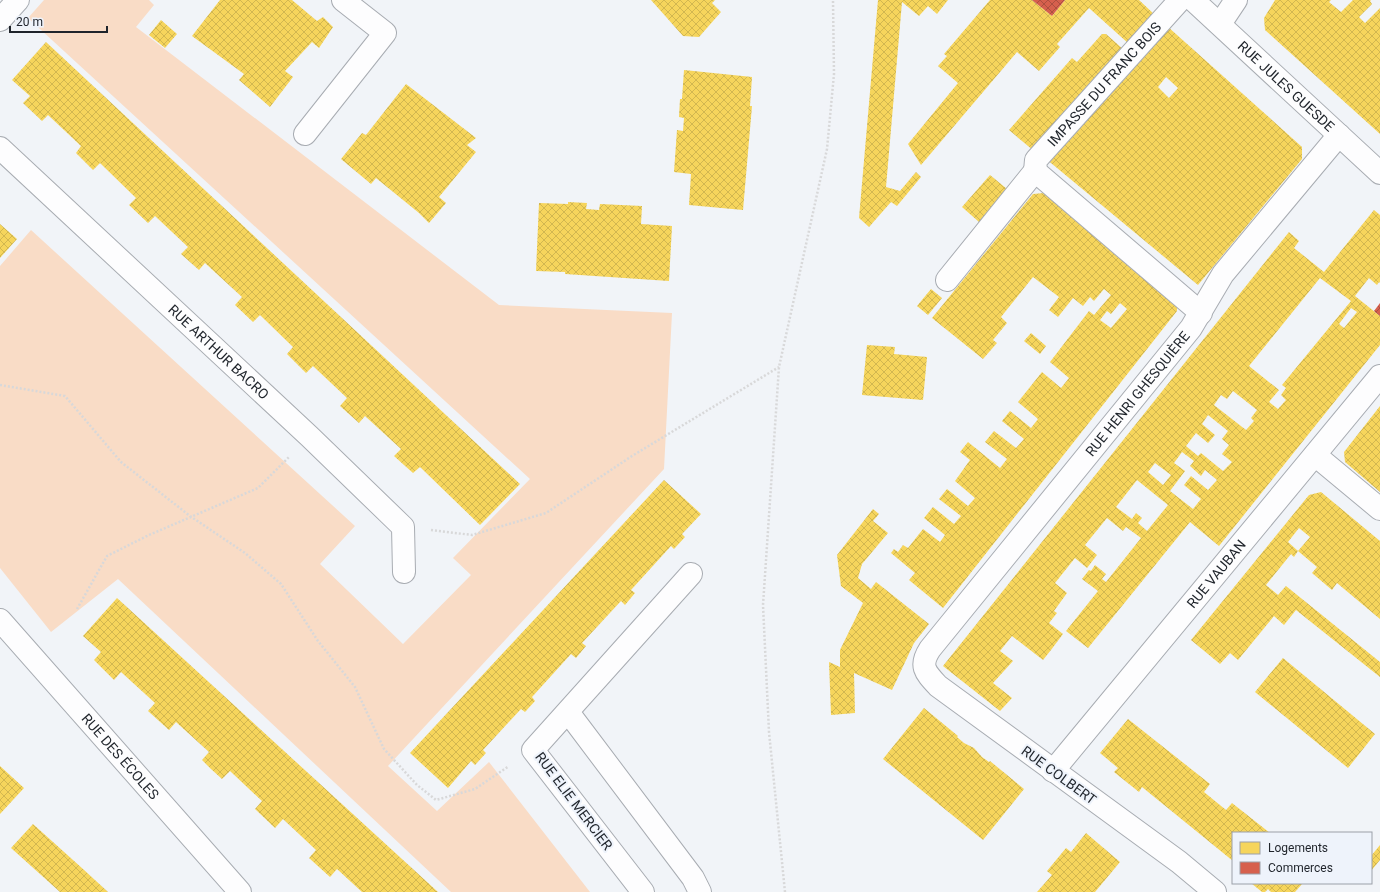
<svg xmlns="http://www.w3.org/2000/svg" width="1380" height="892" font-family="Roboto,sans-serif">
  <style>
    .green { fill: #f9dcc6 }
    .homes { fill: url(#homes-cross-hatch); fill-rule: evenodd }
    .shops { fill: url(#shops-cross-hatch) }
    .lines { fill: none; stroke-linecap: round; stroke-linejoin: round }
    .minor-casing { stroke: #a8acb2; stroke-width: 24 }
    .major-casing { stroke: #a8acb2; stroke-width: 24 }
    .path { stroke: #d8d8d9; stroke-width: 2.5; stroke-dasharray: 2 2; stroke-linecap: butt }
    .minor { stroke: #fdfdfe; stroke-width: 22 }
    .major { stroke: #fdfdfe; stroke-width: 22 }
    .labels { text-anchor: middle; stroke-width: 4; stroke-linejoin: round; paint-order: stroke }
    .street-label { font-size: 14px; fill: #1f242b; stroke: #eef3fb }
  </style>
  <defs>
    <pattern id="homes-cross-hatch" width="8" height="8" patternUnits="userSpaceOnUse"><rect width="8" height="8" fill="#f6d55c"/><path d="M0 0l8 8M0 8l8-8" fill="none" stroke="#d2b750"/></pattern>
    <pattern id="shops-cross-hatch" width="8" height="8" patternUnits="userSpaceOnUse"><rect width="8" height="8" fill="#d6604d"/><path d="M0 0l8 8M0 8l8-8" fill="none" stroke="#ad4f40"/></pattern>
  </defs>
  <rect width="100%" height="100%" fill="#f1f4f8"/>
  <path class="green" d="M 44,0 L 149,0 L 154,5 L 136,27 L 499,305 L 672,313 L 664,469 L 388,766 L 437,811 L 489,762 L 590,892 L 451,892 L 118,579 L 51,632 L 0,568 L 0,266 L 31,230 L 355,526 L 320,564 L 403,644 L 471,575 L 453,558 L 530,479 L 28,18 Z"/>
  <path class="homes" d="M 220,0 L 292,0 L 317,21 L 323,17 L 333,27 L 319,48 L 312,42 L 285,71 L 293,77 L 270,107 L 239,80 L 244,74 L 192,36 Z
    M 651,0 L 715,0 L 712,3 L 721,12 L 699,37 L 683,36 Z
    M 878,0 L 948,0 L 937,14 L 928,6 L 919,16 L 902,2 L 886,187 L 900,191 L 916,172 L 921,177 L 897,206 L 891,202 L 869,227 L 859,218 Z
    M 990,0 L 1032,0 L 1052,16 L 1065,0 L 1139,0 L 1155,15 L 1129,44 L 1089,8 L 1057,44 L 1060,47 L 1039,71 L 1017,52 L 921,165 L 908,144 L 958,83 L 938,66 L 947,56 L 944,54 Z
    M 1275,0 L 1331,0 L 1329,2 L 1341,12 L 1353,0 L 1371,0 L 1370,1 L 1372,4 L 1359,17 L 1365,23 L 1380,8 L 1380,134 L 1265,30 L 1264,18 Z
    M 161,20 L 177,34 L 165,48 L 149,35 Z
    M 1167,26 L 1302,147 L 1302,159 L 1198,285 L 1045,158 ZM 1166,77 L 1178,88 L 1169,98 L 1158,87 Z
    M 1102,34 L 1106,34 L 1124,50 L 1034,151 L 1009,130 L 1072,58 L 1077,62 Z
    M 46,42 L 520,484 L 480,525 L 420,467 L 413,473 L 404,465 L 394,456 L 401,449 L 365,416 L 359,423 L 340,406 L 347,398 L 313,366 L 306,373 L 287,354 L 293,347 L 260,315 L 253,322 L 235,305 L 242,297 L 205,263 L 199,270 L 181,254 L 188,247 L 155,216 L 148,223 L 129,205 L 136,198 L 100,163 L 93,170 L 76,153 L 81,146 L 48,115 L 42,121 L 23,103 L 30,96 L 12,80 Z
    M 684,70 L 752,77 L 750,106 L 752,106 L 743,210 L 689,205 L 691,174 L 674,172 L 677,130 L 683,131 L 684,118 L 679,117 L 680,99 L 682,99 Z
    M 406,84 L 476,138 L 467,145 L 476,152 L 439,197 L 446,203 L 429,223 L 419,213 L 376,178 L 371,184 L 341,159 L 362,133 L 366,135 Z
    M 990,175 L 1007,189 L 979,222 L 962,207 Z
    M 1044,193 L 1177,304 L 1177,311 L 943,608 L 909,580 L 915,573 L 891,553 L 894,549 L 898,552 L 903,545 L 908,548 L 923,529 L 940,542 L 945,535 L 924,518 L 933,507 L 954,524 L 961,516 L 939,499 L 947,489 L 968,506 L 975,498 L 955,481 L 970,460 L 960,452 L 968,442 L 1000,468 L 1007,459 L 985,442 L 994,431 L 1016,448 L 1024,439 L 1002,421 L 1010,411 L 1031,428 L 1038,419 L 1018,402 L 1042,372 L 1061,388 L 1069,378 L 1050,362 L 1089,311 L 1094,315 L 1111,295 L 1104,289 L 1094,301 L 1090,297 L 1083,306 L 1073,298 L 1058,317 L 1049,310 L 1059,297 L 1033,277 L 1001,317 L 1007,323 L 993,340 L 997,343 L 983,359 L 932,318 L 1033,194 ZM 1120,303 L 1127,309 L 1111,328 L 1100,320 L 1107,311 L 1111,314 Z
    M 568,202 L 587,203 L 586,209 L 599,210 L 600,204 L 642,206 L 641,224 L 672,226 L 669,281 L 565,274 L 565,272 L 536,271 L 539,203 L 568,204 Z
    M 1374,210 L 1380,215 L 1380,283 L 1379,282 L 1377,285 L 1369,278 L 1355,296 L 1380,316 L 1380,345 L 1219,546 L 1190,522 L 1088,648 L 1066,631 L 1098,591 L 1082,579 L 1089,570 L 1091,571 L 1095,565 L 1106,574 L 1102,579 L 1106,582 L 1141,538 L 1126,527 L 1123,531 L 1107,518 L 1085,545 L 1097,555 L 1087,568 L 1075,558 L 1055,583 L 1067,593 L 1054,611 L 1057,613 L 1049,623 L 1063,634 L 1051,650 L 1043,660 L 1012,636 L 1000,651 L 1013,661 L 993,683 L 1012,698 L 1000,711 L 943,666 L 1289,232 L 1299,241 L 1294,248 L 1324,272 ZM 1320,278 L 1351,301 L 1282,385 L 1286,388 L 1281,395 L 1286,400 L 1278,409 L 1269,402 L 1279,390 L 1249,366 ZM 1351,308 L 1357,312 L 1344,328 L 1339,324 ZM 1233,391 L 1257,410 L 1251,418 L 1254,421 L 1246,430 L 1214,405 L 1221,395 L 1227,399 ZM 1208,415 L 1228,431 L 1222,439 L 1229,445 L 1222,454 L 1232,462 L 1223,471 L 1201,453 L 1198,456 L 1186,446 L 1196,433 L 1208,443 L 1215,435 L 1202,424 ZM 1182,452 L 1194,461 L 1190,466 L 1201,476 L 1205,470 L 1217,480 L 1208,490 L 1191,476 L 1184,485 L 1201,499 L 1193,509 L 1170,491 L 1185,471 L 1174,463 ZM 1155,463 L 1171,475 L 1163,485 L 1148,472 ZM 1137,480 L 1168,505 L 1147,531 L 1138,523 L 1142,518 L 1136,513 L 1132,519 L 1116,507 Z
    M 0,224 L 17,239 L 0,258 Z
    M 931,289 L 942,298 L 928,315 L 917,306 Z
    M 1031,333 L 1046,346 L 1040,354 L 1024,341 Z
    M 867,345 L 895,347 L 894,354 L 927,357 L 923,400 L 862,395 Z
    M 1380,406 L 1380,492 L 1345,462 L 1344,452 Z
    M 664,480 L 701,514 L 682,534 L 685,537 L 674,549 L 671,546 L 631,590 L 635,593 L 625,605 L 621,601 L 582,643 L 586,646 L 576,658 L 571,654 L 532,697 L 535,701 L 525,712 L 521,709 L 483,750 L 486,753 L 475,765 L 471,761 L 448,788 L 410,753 Z
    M 1321,492 L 1380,541 L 1380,619 L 1337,583 L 1332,590 L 1312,573 L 1317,567 L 1298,551 L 1310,537 L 1299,528 L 1288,542 L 1298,551 L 1294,557 L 1291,554 L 1266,585 L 1278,595 L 1286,586 L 1380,662 L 1380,677 L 1296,610 L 1284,625 L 1274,616 L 1238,660 L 1230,653 L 1220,664 L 1191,640 L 1309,495 Z
    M 873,509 L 879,514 L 873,521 L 888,533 L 862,564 L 858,578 L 871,589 L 876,582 L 929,624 L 914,643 L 892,690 L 854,673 L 855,713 L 831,715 L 829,662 L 840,667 L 840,650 L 863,603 L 841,586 L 837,555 Z
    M 117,598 L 438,892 L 362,892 L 337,869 L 330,877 L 309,858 L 316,850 L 283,819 L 275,828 L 255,809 L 262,801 L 230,771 L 222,779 L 211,769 L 202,760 L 209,752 L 176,722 L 169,730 L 148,711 L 155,703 L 121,672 L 114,680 L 94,660 L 101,652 L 83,636 Z
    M 1283,658 L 1375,734 L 1348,768 L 1255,692 Z
    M 924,708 L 958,736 L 957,737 L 964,743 L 974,748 L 982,757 L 989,762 L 990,761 L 1024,789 L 983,840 L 883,759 Z
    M 1128,719 L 1210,784 L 1204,792 L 1226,810 L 1232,803 L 1270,833 L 1233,833 L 1233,861 L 1142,787 L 1139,792 L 1114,772 L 1118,768 L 1100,753 Z
    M 0,766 L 24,788 L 0,814 Z
    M 33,824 L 83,869 L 108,892 L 60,892 L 11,848 Z
    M 1086,833 L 1120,862 L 1095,892 L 1037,892 L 1052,875 L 1047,871 L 1066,848 L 1071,852 Z
    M 1380,845 L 1380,860 L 1371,871 L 1371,856 Z
    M 1251,883 L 1303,883 L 1295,892 L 1271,892 L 1268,889 L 1265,892 L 1262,892 Z"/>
  <path class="shops" d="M 1032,0 L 1065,0 L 1052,16 Z
    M 1380,303 L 1380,316 L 1374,311 Z"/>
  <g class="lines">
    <g class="minor-casing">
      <g id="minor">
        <path d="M 0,20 L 18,0"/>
        <path d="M 1220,24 L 1236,0"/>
        <path d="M 305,134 L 385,33 L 343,0"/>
        <path id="s1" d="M 0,148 L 309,436 L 403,527 L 404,572"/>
        <path id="s2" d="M 1035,171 L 1036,160 L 1180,0"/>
        <path d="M 947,280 L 1035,171 L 1201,313"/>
        <path d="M 1315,455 L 1380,509"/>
        <path id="s3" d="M 0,620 L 240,892"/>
        <path d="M 568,712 L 693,878 L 700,892"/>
        <path id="s4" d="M 1053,771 L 1380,376"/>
        <path d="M 643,892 L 533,750 L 691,574"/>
        <path id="s5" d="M 1215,892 L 1179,862 L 938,686 C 925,672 919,666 930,649 L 1191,328 L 1223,274 L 1339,135"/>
      </g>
    </g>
    <g class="major-casing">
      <g id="major">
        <path id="s6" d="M 1193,0 L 1380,173"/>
      </g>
    </g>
    <path class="path" d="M 0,385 L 65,396 L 121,462 L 190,516 L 245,553 L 281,584 L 318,641 L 355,687 L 384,749 L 417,785 L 436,800 L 475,789 L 509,766
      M 431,530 L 472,535 L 546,513 L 632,456 L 779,367
      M 77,609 L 107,556 L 149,535 L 258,488 L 290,456
      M 785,892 L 769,732 L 763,605 L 779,367 L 827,149 L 834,74 L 833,0"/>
    <use href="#minor" class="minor"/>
    <use href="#major" class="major"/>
  </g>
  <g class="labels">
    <g class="street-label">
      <text dy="5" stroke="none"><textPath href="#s2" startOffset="113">IMPASSE DU FRANC BOIS</textPath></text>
      <text dy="5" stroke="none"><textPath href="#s6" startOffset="127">RUE JULES GUESDE</textPath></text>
      <text dy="5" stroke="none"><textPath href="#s1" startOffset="299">RUE ARTHUR BACRO</textPath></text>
      <text dy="5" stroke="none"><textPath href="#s5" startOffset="717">RUE HENRI GHESQUIÈRE</textPath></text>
      <text dy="5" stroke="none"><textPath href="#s4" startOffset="256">RUE VAUBAN</textPath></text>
      <text dy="5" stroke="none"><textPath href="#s3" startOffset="182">RUE DES ÉCOLES</textPath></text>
      <text transform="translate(1059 775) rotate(36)" y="5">RUE COLBERT</text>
      <text transform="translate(574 801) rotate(53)" y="5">RUE ELIE MERCIER</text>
    </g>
  </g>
  <rect x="1232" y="832" width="140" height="52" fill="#eef3fb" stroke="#9ba0a8"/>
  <rect x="1240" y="842" width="20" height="12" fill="#f6d55c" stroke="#9ba0a8"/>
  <text x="1268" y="852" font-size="12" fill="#1f242b">Logements</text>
  <rect x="1240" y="862" width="20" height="12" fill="#d6604d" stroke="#9ba0a8"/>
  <text x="1268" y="872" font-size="12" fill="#1f242b">Commerces</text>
  <path d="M10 26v6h97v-6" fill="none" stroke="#1f242b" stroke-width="2"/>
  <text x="16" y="26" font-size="12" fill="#1f242b" stroke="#eef3fb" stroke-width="3" paint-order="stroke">20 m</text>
</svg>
